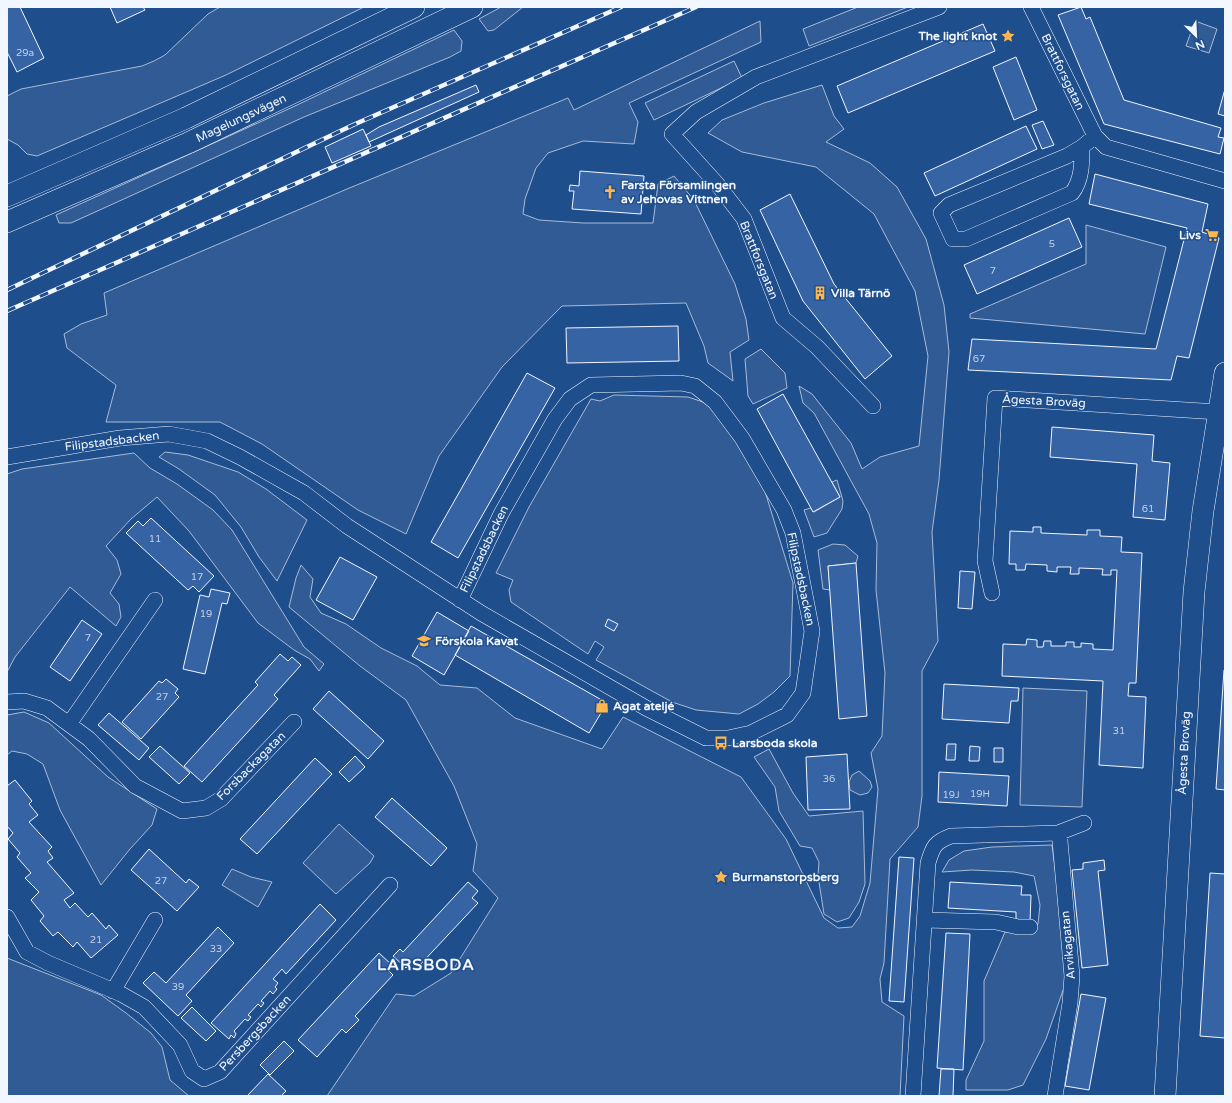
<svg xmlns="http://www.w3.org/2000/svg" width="1232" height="1103" font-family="'Varela Round',sans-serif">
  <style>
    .built { fill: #305b95; stroke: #a8bbd7 }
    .building { fill: #3563a3; stroke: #f2f6ff }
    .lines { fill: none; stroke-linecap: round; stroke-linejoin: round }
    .street-casing { stroke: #f2f6ff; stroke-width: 16 }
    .secondary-casing { stroke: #f2f6ff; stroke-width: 22 }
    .street { stroke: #1f4e8c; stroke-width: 15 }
    .secondary { stroke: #1f4e8c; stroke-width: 21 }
    .rail-casing { stroke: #f2f6ff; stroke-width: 4.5 }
    .rail { stroke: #1f4e8c; stroke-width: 3; stroke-dasharray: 9; stroke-linecap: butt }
    .labels { text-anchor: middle; stroke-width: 3; stroke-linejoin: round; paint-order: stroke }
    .number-label { font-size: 10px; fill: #c3d1e8 }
    .poi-label { font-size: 12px; font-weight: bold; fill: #f2f6ff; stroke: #1f4e8c; text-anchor: start }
    .street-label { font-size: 12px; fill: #f2f6ff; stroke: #1f4e8c }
    .district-label { font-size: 16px; font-weight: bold; letter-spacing: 1px; fill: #f2f6ff; stroke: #1f4e8c }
  </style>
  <rect width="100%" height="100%" fill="#1f4e8c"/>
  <path class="built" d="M 220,7 L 364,7 L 226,75 L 37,156 L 27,154 L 18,145 L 7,139 L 7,96 L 21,89 L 142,66 L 154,61 L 165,55 L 208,14 Z
    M 501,7 L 523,7 L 494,30 L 488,31 L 479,19 Z
    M 858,7 L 908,7 L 809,46 L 803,29 Z
    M 760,21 L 761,42 L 629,103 L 638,122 L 634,144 L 583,141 L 548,153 L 536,168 L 525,199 L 523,214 L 539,220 L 583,223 L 653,223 L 658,184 L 674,176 L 694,200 L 735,284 L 746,319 L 749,340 L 730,352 L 733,381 L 708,363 L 704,346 L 686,303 L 562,306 L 502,367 L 439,456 L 406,534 L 358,510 L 262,444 L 220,422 L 106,422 L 116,385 L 67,348 L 64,334 L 81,324 L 107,315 L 104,293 L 347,189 L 568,98 L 574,110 Z
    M 1195,21 L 1217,29 L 1209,53 L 1186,46 Z
    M 454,30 L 462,41 L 461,51 L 450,57 L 304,117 L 71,223 L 59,223 L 56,215 L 295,106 Z
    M 734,61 L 742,78 L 654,120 L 645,103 Z
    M 822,85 L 834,116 L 844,129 L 826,142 L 870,163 L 897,187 L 926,239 L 944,305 L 949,352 L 939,480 L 932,532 L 938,641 L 922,671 L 922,796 L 918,827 L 890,859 L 884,963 L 880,979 L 882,1002 L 904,1016 L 900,1096 L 327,1096 L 396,994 L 414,996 L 451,973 L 498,898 L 473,871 L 477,844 L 454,786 L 406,700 L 360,666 L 289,607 L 296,578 L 301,565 L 313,579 L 310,597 L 321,613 L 346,624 L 381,648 L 417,666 L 440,685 L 477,688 L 515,718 L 602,749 L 623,717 L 741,777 L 786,839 L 824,918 L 838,928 L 852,927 L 860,916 L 870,883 L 878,789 L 871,753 L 882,736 L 885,673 L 876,590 L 877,543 L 869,514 L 814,413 L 803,403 L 799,386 L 812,394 L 851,443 L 862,469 L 880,457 L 919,446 L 928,356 L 915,291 L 874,214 L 816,167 L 742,152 L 708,133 L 722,120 L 764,103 Z
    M 1086,225 L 1166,247 L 1145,334 L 970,318 L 970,314 L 1086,264 Z
    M 761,349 L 785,373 L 787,388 L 753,404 L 748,396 L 745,359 Z
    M 614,395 L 688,397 L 709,404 L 729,430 L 764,488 L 793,583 L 790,676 L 774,692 L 758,704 L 739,714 L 696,710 L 672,702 L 596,660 L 604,647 L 595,641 L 588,654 L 511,602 L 509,590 L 513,580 L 496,573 L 529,507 L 591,399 L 600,401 Z
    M 165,452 L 188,455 L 238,472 L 266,489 L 307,520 L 277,581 L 259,557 L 241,527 L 215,495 L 179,469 L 159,457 Z
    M 134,453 L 150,468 L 177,484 L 213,510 L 232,530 L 304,647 L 324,664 L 319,671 L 310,659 L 294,650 L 258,623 L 189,531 L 157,497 L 131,519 L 106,546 L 117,560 L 121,574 L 110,593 L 119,604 L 121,617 L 116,626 L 70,587 L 15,657 L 7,672 L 7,474 L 22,469 Z
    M 837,480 L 843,501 L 842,509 L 827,533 L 814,537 L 804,510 L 811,508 L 814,512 L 840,497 L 832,482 Z
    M 833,544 L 845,545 L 858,556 L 856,563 L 828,566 L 830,590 L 823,589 L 818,550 Z
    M 1023,688 L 1087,691 L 1082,807 L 1020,805 Z
    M 24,712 L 49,723 L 108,777 L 157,809 L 152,825 L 130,849 L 101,885 L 60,810 L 43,764 L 27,754 L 12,751 L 7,755 L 7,715 Z
    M 769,749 L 793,793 L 809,816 L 863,811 L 865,884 L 859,902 L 849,918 L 837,922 L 824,914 L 818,876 L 819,862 L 812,848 L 800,846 L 779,811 L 775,787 L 754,757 Z
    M 859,771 L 870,781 L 872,787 L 868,793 L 860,795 L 850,790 L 849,782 L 852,775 Z
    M 339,824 L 374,856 L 370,863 L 336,894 L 303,863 Z
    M 1052,845 L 1064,938 L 1067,979 L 1046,1039 L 1023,1085 L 1008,1090 L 966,1090 L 966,1080 L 984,1041 L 984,981 L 1005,932 L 1030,931 L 1038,924 L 1040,905 L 1034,876 L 1014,872 L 972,870 L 942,872 L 949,860 L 964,851 L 992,847 Z
    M 232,869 L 251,877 L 272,882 L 258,907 L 222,885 Z
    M 7,958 L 101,995 L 126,1013 L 151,1033 L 162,1047 L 170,1080 L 189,1096 L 7,1096 Z"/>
  <path class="building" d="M 7,7 L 20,7 L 44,58 L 17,72 L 7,52 Z
    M 110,7 L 143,7 L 145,10 L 117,23 Z
    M 1081,7 L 1086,19 L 1090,17 L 1124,100 L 1221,128 L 1218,137 L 1224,138 L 1220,154 L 1104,124 L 1058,15 Z
    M 983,24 L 995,51 L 848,113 L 837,86 Z
    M 1016,57 L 1037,110 L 1014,120 L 993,67 Z
    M 476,85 L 479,92 L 369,142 L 366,135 L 379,127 Z
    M 1225,89 L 1225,116 L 1218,114 Z
    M 1043,121 L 1054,145 L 1042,149 L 1032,125 Z
    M 1026,126 L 1037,149 L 935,196 L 924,173 Z
    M 363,129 L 371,146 L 332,163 L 325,147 Z
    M 580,171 L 644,176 L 641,214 L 572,209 L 574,191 L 569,191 L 570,185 L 579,186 Z
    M 1095,174 L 1208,204 L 1202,232 L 1219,238 L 1189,358 L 1177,356 L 1171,380 L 968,370 L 972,339 L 1156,349 L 1187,228 L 1089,204 Z
    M 790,194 L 834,284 L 892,356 L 865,379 L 803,301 L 760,210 Z
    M 1069,218 L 1082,247 L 977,294 L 964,265 Z
    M 678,326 L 679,361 L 567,363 L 566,328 Z
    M 527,373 L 555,388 L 458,558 L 431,542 Z
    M 783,394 L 840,497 L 813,512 L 757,409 Z
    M 1052,427 L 1154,435 L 1152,461 L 1170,463 L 1165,520 L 1133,517 L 1137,464 L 1050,457 Z
    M 151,518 L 214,576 L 199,592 L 193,586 L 188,590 L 126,533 L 138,521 L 143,526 Z
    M 1033,527 L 1041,527 L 1041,533 L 1087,535 L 1087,530 L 1100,530 L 1100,536 L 1122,537 L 1121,552 L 1142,553 L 1136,683 L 1129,683 L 1128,696 L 1146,697 L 1143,768 L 1099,765 L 1103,681 L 1002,676 L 1003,644 L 1026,645 L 1027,639 L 1037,640 L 1037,647 L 1043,647 L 1044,641 L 1051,641 L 1051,646 L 1066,646 L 1066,642 L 1074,642 L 1074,647 L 1081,647 L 1081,643 L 1093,644 L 1093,649 L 1113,650 L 1117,570 L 1111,570 L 1111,575 L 1102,575 L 1103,569 L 1079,568 L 1079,574 L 1070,574 L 1071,567 L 1057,567 L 1057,572 L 1047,571 L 1047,565 L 1026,564 L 1025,570 L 1016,570 L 1016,564 L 1009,564 L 1010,531 L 1033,532 Z
    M 340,557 L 377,577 L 353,620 L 316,600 Z
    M 856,563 L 867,716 L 839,719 L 828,566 Z
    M 960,571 L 975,572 L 972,609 L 958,608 Z
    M 211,589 L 230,593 L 227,604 L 222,603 L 205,674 L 183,669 L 200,595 L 209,597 Z
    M 437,612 L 469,631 L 444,675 L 412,656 Z
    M 608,619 L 618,624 L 614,631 L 605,626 Z
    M 82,620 L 102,634 L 70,681 L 50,667 Z
    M 471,626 L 607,703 L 589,733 L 455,655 Z
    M 280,654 L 288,661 L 292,657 L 301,665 L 274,695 L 278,699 L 202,782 L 184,766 L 258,685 L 255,682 Z
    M 1224,670 L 1225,670 L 1225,790 L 1216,789 Z
    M 166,679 L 178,689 L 175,693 L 179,697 L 141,739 L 122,722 L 159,681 L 162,683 Z
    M 944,684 L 1019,688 L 1018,701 L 1011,701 L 1009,723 L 942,719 Z
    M 329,691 L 384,741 L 368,759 L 313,709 Z
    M 109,713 L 149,748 L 139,760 L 98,725 Z
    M 947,744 L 956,744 L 955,760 L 946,760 Z
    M 160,746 L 190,773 L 179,784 L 149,757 Z
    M 970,746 L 980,747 L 979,761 L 969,761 Z
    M 994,748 L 1003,748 L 1003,762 L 994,762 Z
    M 847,754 L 850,809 L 808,810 L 806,757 Z
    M 355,756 L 365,767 L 349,782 L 339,772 Z
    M 315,758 L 332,774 L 257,854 L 240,839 Z
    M 939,772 L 1009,776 L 1007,806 L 938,802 Z
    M 15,780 L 32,801 L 29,804 L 38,815 L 29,822 L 52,847 L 48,851 L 53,858 L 47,862 L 74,893 L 64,900 L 70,908 L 75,903 L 88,917 L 92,913 L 106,929 L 109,925 L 118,935 L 91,958 L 77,942 L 73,947 L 58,932 L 53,936 L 40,921 L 44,916 L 31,900 L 39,892 L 25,878 L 31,873 L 17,857 L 20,853 L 8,839 L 13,833 L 7,826 L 7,786 Z
    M 392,798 L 447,848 L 431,866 L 375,817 Z
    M 149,849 L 186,883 L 189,879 L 199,887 L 177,911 L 131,870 Z
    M 899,857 L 914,858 L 904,1002 L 889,1001 Z
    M 1104,860 L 1105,870 L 1098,871 L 1108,965 L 1082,968 L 1072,870 L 1083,869 L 1083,863 Z
    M 1210,873 L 1225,874 L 1225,1038 L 1200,1036 Z
    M 468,882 L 478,891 L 472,898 L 478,903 L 418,967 L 412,962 L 406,968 L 393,956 L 400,949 L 403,952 Z
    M 950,882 L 1022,886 L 1021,895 L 1031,895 L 1030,922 L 1016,922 L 1016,912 L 948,908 Z
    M 320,904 L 336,920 L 286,974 L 282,969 L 273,979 L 278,983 L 275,987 L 277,989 L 273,994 L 270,991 L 261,1001 L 264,1003 L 261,1007 L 258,1004 L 248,1015 L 251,1017 L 248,1021 L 245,1019 L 234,1031 L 236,1034 L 234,1038 L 231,1035 L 229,1039 L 211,1023 Z
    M 218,927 L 234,943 L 186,995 L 192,1001 L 178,1016 L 143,983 L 154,972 L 166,983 Z
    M 946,933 L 970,934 L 963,1070 L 937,1068 Z
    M 379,953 L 393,966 L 389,971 L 393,975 L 355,1016 L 359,1020 L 346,1033 L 342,1029 L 317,1057 L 298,1040 Z
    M 1081,994 L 1106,998 L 1089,1090 L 1065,1086 Z
    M 192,1007 L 216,1031 L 206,1041 L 181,1018 Z
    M 284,1041 L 294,1051 L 270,1075 L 260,1065 Z
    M 941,1069 L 954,1069 L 953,1096 L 939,1096 Z
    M 268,1074 L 286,1091 L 281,1096 L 247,1096 Z"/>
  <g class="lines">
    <g class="street-casing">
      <path id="street" d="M 1031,7 L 1095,136 L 1106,147 L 1225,181
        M 1082,147 C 1082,163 1082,180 1072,193 L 966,239 L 953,239 L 941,213 L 949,205 L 1067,156 L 1082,147 L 1095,136
        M 873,406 L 817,347 L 783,318 L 744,219 L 718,185 L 672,134 L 696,112 L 756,77 L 939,7
        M 7,457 L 120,438 L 169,434 L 207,441 L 240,457 L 304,493 L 347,526 L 481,613 L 646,708 L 706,738 L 728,738 L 751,733 L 787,715 L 803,693 L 812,631 L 793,533 L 784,510 L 742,438 L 715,402 L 695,386 L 681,383 L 591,385 L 570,399 L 555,419 L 501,514 L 460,600
        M 992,593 L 985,561 L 995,398 L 1218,412
        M 7,702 L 24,701 L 47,708 L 89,739 L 135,786 L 182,811 L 206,808 L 221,799 L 294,722
        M 69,724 L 155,600
        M 7,917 L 27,952 L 48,963 L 121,994 L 144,1007 L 180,1045 L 192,1071 L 204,1079 L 220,1072 L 390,885
        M 925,920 L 996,922 L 1018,927 L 1030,927
        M 113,991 L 155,920
        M 913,1096 L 928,863 C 933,846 935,842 951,836 L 1058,833 L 1084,823
        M 1055,1096 L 1070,1003 L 1072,976 L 1060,841"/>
    </g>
    <g class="secondary-casing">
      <path id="secondary" d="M 7,196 L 186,118 L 414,7
        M 7,222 L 188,143 L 472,7
        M 1165,1096 L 1194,592 L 1203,511 L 1225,373"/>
    </g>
    <use href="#street" class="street"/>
    <use href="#secondary" class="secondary"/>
    <g class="rail-casing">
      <path id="rail" d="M 7,290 L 353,125 L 621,7
        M 7,311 L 696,7"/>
    </g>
    <use href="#rail" class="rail"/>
  </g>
  <defs>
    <g id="sight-bare" transform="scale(1.08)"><path d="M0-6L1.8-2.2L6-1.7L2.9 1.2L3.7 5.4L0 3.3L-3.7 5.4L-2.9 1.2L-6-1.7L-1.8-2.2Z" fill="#ffb74d" stroke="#1f4e8c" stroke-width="2.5" paint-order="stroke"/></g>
    <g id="church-bare" transform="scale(1.08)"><path d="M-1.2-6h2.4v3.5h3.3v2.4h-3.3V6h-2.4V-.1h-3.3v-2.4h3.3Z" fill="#ffb74d" stroke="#1f4e8c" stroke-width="2.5" paint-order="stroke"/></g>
    <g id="supermarket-bare" transform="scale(1.08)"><path d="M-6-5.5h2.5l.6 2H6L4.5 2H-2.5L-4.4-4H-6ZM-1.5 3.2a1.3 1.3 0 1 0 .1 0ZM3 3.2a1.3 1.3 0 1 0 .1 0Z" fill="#ffb74d" stroke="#1f4e8c" stroke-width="2.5" paint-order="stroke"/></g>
    <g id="building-bare" transform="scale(1.08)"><path d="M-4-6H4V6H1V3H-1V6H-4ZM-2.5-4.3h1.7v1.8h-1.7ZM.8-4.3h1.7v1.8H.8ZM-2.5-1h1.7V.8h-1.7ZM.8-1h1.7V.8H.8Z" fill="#ffb74d" stroke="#1f4e8c" stroke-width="2.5" paint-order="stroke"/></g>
    <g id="school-bare" transform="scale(1.08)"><path d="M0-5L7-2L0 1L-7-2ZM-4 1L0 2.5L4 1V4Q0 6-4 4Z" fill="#ffb74d" stroke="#1f4e8c" stroke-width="2.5" paint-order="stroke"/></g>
    <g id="shop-bare" transform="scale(1.08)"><path d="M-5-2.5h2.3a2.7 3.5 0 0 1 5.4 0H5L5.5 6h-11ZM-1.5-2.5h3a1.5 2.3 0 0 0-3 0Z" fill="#ffb74d" stroke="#1f4e8c" stroke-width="2.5" paint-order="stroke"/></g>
    <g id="bus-bare" transform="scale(1.08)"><path d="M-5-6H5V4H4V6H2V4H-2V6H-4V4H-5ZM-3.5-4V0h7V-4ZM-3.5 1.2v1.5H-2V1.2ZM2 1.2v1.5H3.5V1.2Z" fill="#ffb74d" stroke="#1f4e8c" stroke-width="2.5" paint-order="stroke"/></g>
  </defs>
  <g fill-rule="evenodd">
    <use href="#sight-bare" x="1008" y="36"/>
    <use href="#church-bare" x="610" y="192"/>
    <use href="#supermarket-bare" x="1212" y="235"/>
    <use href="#building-bare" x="820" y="293"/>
    <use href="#school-bare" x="424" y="641"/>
    <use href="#shop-bare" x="602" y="706"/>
    <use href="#bus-bare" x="721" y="743"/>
    <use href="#sight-bare" x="721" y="877"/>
  </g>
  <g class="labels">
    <g class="number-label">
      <text x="25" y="56">29a</text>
      <text x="1052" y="247">5</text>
      <text x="993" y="274">7</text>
      <text x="979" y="362">67</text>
      <text x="1148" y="512">61</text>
      <text x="155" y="542">11</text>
      <text x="197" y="580">17</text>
      <text x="206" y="617">19</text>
      <text x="88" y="641">7</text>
      <text x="162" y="700">27</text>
      <text x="1119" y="734">31</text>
      <text x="829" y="782">36</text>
      <text x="980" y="797">19H</text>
      <text x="951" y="798">19J</text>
      <text x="161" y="884">27</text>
      <text x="96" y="943">21</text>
      <text x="216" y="952">33</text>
      <text x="178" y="990">39</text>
    </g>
    <g class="poi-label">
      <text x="997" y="40" text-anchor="end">The light knot</text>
      <text x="621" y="189">Farsta Församlingen<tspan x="621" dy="14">av Jehovas Vittnen</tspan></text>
      <text x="1201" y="239" text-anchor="end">Livs</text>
      <text x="831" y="297">Villa Tärnö</text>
      <text x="435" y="645">Förskola Kavat</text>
      <text x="613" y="710">Agat ateljé</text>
      <text x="732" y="747">Larsboda skola</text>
      <text x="732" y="881">Burmanstorpsberg</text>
    </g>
    <g class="street-label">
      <text transform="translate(1063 72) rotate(64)" y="4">Brattforsgatan</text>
      <text transform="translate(241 118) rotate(-25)" y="4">Magelungsvägen</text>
      <text transform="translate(759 260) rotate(68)" y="4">Brattforsgatan</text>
      <text transform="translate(1044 401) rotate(3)" y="4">Ågesta Broväg</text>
      <text transform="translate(112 441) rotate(-7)" y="4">Filipstadsbacken</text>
      <text transform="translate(484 549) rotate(-64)" y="4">Filipstadsbacken</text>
      <text transform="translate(801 579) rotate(78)" y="4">Filipstadsbacken</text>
      <text transform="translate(1184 753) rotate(-87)" y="4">Ågesta Broväg</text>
      <text transform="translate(251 766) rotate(-45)" y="4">Forsbackagatan</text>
      <text transform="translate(1068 945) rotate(-95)" y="4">Arvikagatan</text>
      <text transform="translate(255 1033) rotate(-47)" y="4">Persbergsbacken</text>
    </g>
    <g class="district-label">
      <text x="426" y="970">LARSBODA</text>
    </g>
  </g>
  <rect width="1232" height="1103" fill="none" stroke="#f2f6ff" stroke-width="16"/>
  <g transform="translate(1196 36) rotate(156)" stroke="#1f4e8c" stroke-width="3" paint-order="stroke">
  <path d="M0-3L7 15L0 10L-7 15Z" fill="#f2f6ff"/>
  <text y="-6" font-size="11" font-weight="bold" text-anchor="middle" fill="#f2f6ff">N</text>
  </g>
</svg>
